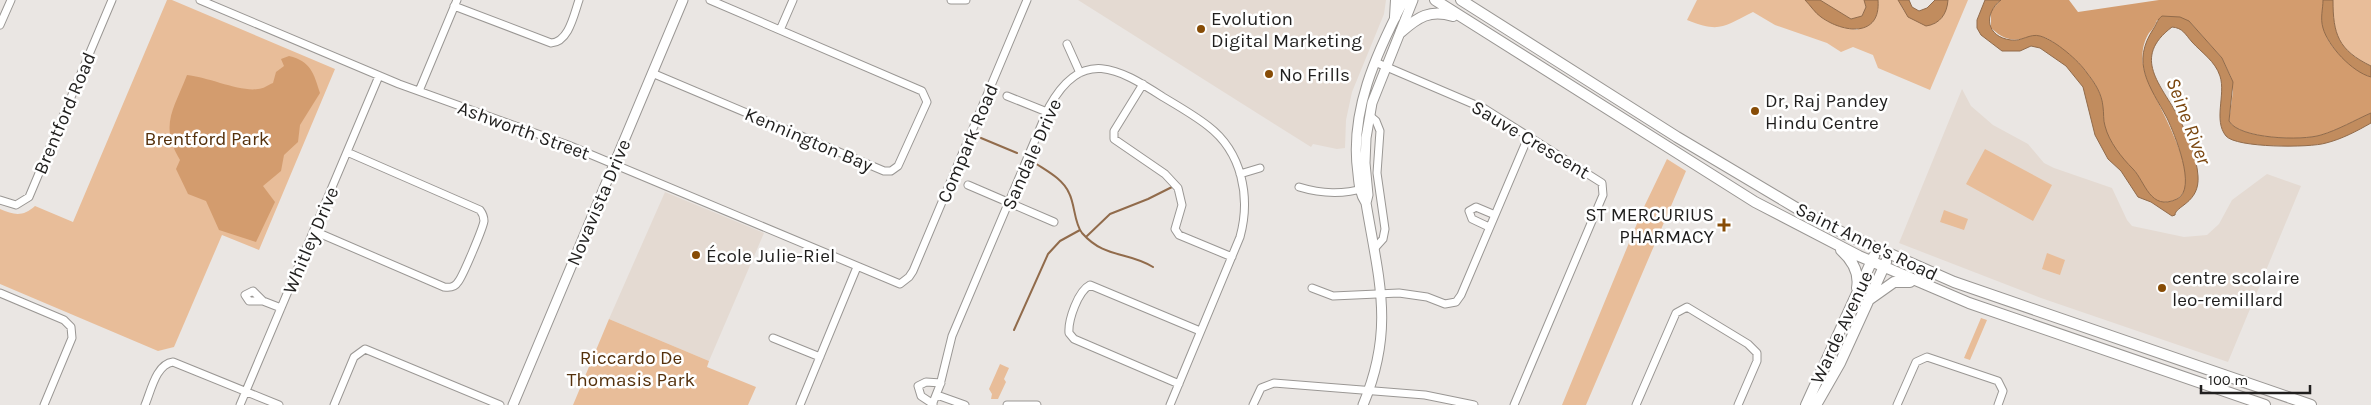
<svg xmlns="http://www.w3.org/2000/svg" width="2371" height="405" font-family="Karla,sans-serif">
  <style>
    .built { fill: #e4dad2 }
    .green { fill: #e8bd99 }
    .forest { fill: #d39c6e }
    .water { fill: #c18c5e; stroke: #916b4b }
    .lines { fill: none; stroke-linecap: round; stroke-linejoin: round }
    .stream { stroke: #916b4b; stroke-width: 2 }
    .minor-casing { stroke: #9a9794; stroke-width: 9 }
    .tertiary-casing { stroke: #9a9794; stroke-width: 11 }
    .secondary-casing { stroke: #9a9794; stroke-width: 12 }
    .minor { stroke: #fff; stroke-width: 7 }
    .tertiary { stroke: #fff; stroke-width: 9 }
    .secondary { stroke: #fff; stroke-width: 10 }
    .poi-dot { fill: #874c06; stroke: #fff; stroke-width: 2 }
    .labels { text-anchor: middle; stroke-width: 5; stroke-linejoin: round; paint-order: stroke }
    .poi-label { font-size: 19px; fill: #201f1e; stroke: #fff; text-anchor: start }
    .street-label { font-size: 19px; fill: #201f1e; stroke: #fff }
    .park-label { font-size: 19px; fill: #54300b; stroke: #fff }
    .water-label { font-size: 20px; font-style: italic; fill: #7a460f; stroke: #fff }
  </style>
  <rect width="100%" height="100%" fill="#eae6e3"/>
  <path class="built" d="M 1078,0 L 1386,0 L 1384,14 L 1352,92 L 1346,120 L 1345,148 L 1337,149 L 1313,144 L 1311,147 Z
    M 1962,89 L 1971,106 L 1993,125 L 2028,144 L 2044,163 L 2054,168 L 2112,188 L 2127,220 L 2132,226 L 2184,237 L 2207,235 L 2219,224 L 2232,200 L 2267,174 L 2301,186 L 2228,362 L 2041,298 L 1899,243 Z
    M 665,192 L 764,233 L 709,361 L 609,319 Z"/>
  <path class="green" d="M 167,0 L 172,0 L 335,69 L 259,250 L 222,235 L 174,347 L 158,351 L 0,284 L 0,209 C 14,215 23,217 35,206 L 73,222 Z
    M 1697,0 L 1805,0 C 1824,19 1830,25 1857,30 L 1876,16 L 1878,0 L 1898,0 L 1904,11 L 1932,25 L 1943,16 L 1948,0 L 1968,0 L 1930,90 L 1878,68 L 1873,55 L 1853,47 L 1841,52 L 1827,43 L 1775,25 L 1753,12 C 1723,27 1720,33 1687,20 Z
    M 1820,0 L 1864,0 L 1866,7 L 1862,16 L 1851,19 Z
    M 2333,0 L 2371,0 L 2371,66 C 2338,49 2333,35 2333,0 Z
    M 1985,149 L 2052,185 L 2033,221 L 1966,184 Z
    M 1667,159 L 1686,171 L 1586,405 L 1562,405 L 1643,209 Z
    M 1944,210 L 1968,219 L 1964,230 L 1940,222 Z
    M 2047,253 L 2065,260 L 2060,275 L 2042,269 Z
    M 1981,318 L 1987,320 L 1970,360 L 1964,358 Z
    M 609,319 L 709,361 L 707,367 L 756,387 L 748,405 L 573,405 Z
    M 1000,364 L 1009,368 L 1004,379 L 1006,382 L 998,399 L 991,399 L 992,394 L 989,389 Z"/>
  <path class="forest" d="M 2001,0 L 2069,0 L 2078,12 L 2159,0 L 2323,0 C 2323,12 2323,24 2326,35 C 2329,48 2358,73 2371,77 L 2371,113 C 2355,120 2338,130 2321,135 C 2302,141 2240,139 2229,121 L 2233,91 L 2231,77 L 2222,58 L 2189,21 L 2157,20 C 2155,26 2153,29 2149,33 C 2142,44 2141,57 2144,70 C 2148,93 2220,197 2166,202 C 2147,204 2143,179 2133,169 C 2130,167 2127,165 2125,162 C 2117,151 2107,138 2104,125 C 2102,115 2104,102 2099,92 C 2090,71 2071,55 2053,42 C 2028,24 2020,55 1991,28 L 1991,11 Z
    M 289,56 C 311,61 314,74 320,93 L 300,125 L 298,142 L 284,155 L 281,171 L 263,186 L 275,202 L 256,242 L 219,230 L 206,201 L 188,194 L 176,169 L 180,160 C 159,125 174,109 187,75 C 208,77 240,92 258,89 C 263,89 268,85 273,83 L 276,72 L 284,66 L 281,59 Z"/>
  <path class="water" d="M 1805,0 L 1820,0 L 1851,19 L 1862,16 L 1866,7 L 1864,0 L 1878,0 C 1881,38 1843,33 1821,17 C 1815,13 1811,6 1805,0 Z
    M 1898,0 L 1909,0 L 1912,7 L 1919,11 L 1927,8 L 1935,0 L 1948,0 C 1947,14 1940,24 1926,26 L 1908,17 Z
    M 1985,0 L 2001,0 C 1983,14 1986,37 2011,40 C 2021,42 2030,33 2040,36 C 2055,40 2079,61 2087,73 C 2095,83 2102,94 2103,107 C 2104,113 2103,120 2105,126 C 2109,142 2122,158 2133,169 C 2145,181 2150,212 2177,199 C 2198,189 2174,133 2167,118 C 2150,86 2130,63 2154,28 C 2157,23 2157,20 2162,16 L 2180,17 L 2189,21 L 2222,58 L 2233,82 L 2229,121 C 2239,139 2302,141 2321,135 C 2338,130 2355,120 2371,113 L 2371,123 C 2357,131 2342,139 2326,143 C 2310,148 2236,148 2226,136 C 2213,120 2226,95 2220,76 C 2215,61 2202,53 2192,42 C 2185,34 2183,28 2172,27 C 2131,58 2161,84 2179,118 C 2187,134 2197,158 2198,176 C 2200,203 2175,206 2175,215 L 2172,216 L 2151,202 L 2138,197 L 2121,171 L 2108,159 L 2095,135 L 2083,87 L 2066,66 L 2040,48 L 2031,46 L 2020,51 L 2002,51 L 1981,35 L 1977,28 L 1977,20 Z
    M 2323,0 L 2333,0 C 2333,34 2338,50 2371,66 L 2371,77 C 2352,72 2328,46 2323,28 C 2320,18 2323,9 2323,0 Z"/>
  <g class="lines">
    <path class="stream" d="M 981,138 L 1017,153
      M 1035,163 C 1047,171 1063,179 1069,193 C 1075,204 1074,223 1082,233 C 1105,259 1127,251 1153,267
      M 1087,236 L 1110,214 L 1148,199 L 1172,187
      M 1014,330 L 1048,254 L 1060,241 L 1080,230"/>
    <g class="minor-casing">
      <path id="minor" d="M 200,0 L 399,84 L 568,145 L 900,284 L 909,277 L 913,271 L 1027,0
        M 951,0 L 966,0
        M 454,6 L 551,43 C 569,42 574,14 579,0
        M 0,25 L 11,0
        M 780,30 L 793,0
        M 1067,44 L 1080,73
        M 1375,62 L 1485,109 L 1602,183 L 1603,195 L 1514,405
        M 652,73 L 884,171 L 891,171 L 898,166 L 927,102 L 922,91 L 710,0
        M 1143,84 L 1114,131 L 1114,139 L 1165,174 L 1178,188 L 1182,205 L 1175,229 L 1179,235 L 1232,257
        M 419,91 L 457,0
        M 1007,96 L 1047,112
        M 1370,116 L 1376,121 L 1380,131 L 1377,173 L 1385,229 L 1383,239 L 1374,249
        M 1240,174 L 1260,168
        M 968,185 L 1054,222
        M 1299,187 C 1322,194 1342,195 1365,188
        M 0,200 L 16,205 L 29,197 L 112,0
        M 1489,227 L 1472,219 L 1469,211 L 1476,207 L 1495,215
        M 314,231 L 444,287 C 450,288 455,287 458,282 C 463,276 483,228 484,221 C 484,217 483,214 480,210 L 347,152
        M 1312,288 L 1333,296 L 1399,293 L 1427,297 L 1445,304 L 1456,302 L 1461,295 L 1529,135
        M 0,293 L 64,320 L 71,327 L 72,338 L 44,405
        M 263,301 L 249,301 L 245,295 L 253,291 L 263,301 L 281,308
        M 773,338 L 820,357
        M 1179,384 L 1074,339 L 1069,333 C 1068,320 1078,291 1090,285 L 1200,331
        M 937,395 L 965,405
        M 933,404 L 921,396 L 918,386 L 926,382 L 941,383
        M 145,405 C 151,391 156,364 173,362 L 279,405
        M 240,405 L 379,76
        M 334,405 L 354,357 L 365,349 L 500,405
        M 800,405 L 857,267
        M 932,405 L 940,385 L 952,336 L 1049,107 C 1082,47 1118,68 1163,97 C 1178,106 1194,115 1208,126 C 1242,152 1251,197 1240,237 L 1170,405
        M 1007,405 L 1037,405
        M 1253,405 L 1261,388 L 1274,383 L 1425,395 L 1474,405
        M 1636,405 L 1676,313 L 1687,307 L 1748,344 L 1757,353 L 1757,361 L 1738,405
        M 1897,405 L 1916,362 L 1927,357 L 1998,381 L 2003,391 L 1998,405"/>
    </g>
    <g class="tertiary-casing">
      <path id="tertiary" d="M 1366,203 L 1368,195 L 1365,163 L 1366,138 L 1372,103 L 1413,0
        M 513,405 L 683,0
        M 1363,405 C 1395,329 1379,281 1366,203 C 1360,194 1359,185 1358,174 C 1349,112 1376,54 1404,0"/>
    </g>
    <g class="secondary-casing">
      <path id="secondary" d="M 1435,0 L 1755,202 L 1859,256 L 1969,303 L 2265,405
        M 1461,0 L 1677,137 L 1798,209 L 1845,234 L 1954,282 L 2311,405
        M 1395,17 L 1396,0
        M 1401,32 C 1418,17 1430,9 1453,16
        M 1841,250 C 1852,260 1860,272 1857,288
        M 1870,299 L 1894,282 L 1910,282
        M 1806,405 L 1874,256
        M 1816,405 L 1840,363 L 1886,262"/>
    </g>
    <use href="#minor" class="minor"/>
    <use href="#tertiary" class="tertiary"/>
    <use href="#secondary" class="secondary"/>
  </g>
  <g class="poi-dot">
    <circle cx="1201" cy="29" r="5"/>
    <circle cx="1269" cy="74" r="5"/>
    <circle cx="1755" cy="111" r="5"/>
    <path d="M1721.5 217.5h5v5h5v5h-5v5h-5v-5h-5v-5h5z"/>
    <circle cx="696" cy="255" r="5"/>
    <circle cx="2162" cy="288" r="5"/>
  </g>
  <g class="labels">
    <g class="poi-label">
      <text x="1211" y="25">Evolution<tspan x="1211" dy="22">Digital Marketing</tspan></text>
      <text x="1279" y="81">No Frills</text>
      <text x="1765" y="107">Dr, Raj Pandey<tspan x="1765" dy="22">Hindu Centre</tspan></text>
      <text x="1714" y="221" text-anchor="end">ST MERCURIUS<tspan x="1714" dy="22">PHARMACY</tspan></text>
      <text x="706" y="262">École Julie-Riel</text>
      <text x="2172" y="284">centre scolaire<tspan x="2172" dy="22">leo-remillard</tspan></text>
    </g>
    <g class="street-label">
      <text transform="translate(64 113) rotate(-67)" y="7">Brentford Road</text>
      <text transform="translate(524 130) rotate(20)" y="7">Ashworth Street</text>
      <text transform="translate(809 139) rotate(23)" y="7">Kennington Bay</text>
      <text transform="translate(1531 139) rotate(31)" y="7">Sauve Crescent</text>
      <text transform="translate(967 143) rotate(-67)" y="7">Compark Road</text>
      <text transform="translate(1031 154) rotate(-66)" y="7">Sandale Drive</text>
      <text transform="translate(598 202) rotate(-67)" y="7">Novavista Drive</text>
      <text transform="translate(310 240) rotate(-67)" y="7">Whitley Drive</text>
      <text transform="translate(1867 241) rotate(26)" y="7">Saint Anne's Road</text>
      <text transform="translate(1841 327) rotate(-65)" y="7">Warde Avenue</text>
    </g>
    <g class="park-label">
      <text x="207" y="145">Brentford Park</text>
      <text x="631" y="364">Riccardo De<tspan x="631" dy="22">Thomasis Park</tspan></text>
    </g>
    <g class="water-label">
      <text transform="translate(2189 121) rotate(69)" y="7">Seine River</text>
    </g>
  </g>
  <path d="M2201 385v8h109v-8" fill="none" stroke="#201f1e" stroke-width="2.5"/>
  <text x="2208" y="385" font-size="15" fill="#201f1e" stroke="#ffffff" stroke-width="4" paint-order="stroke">100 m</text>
</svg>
